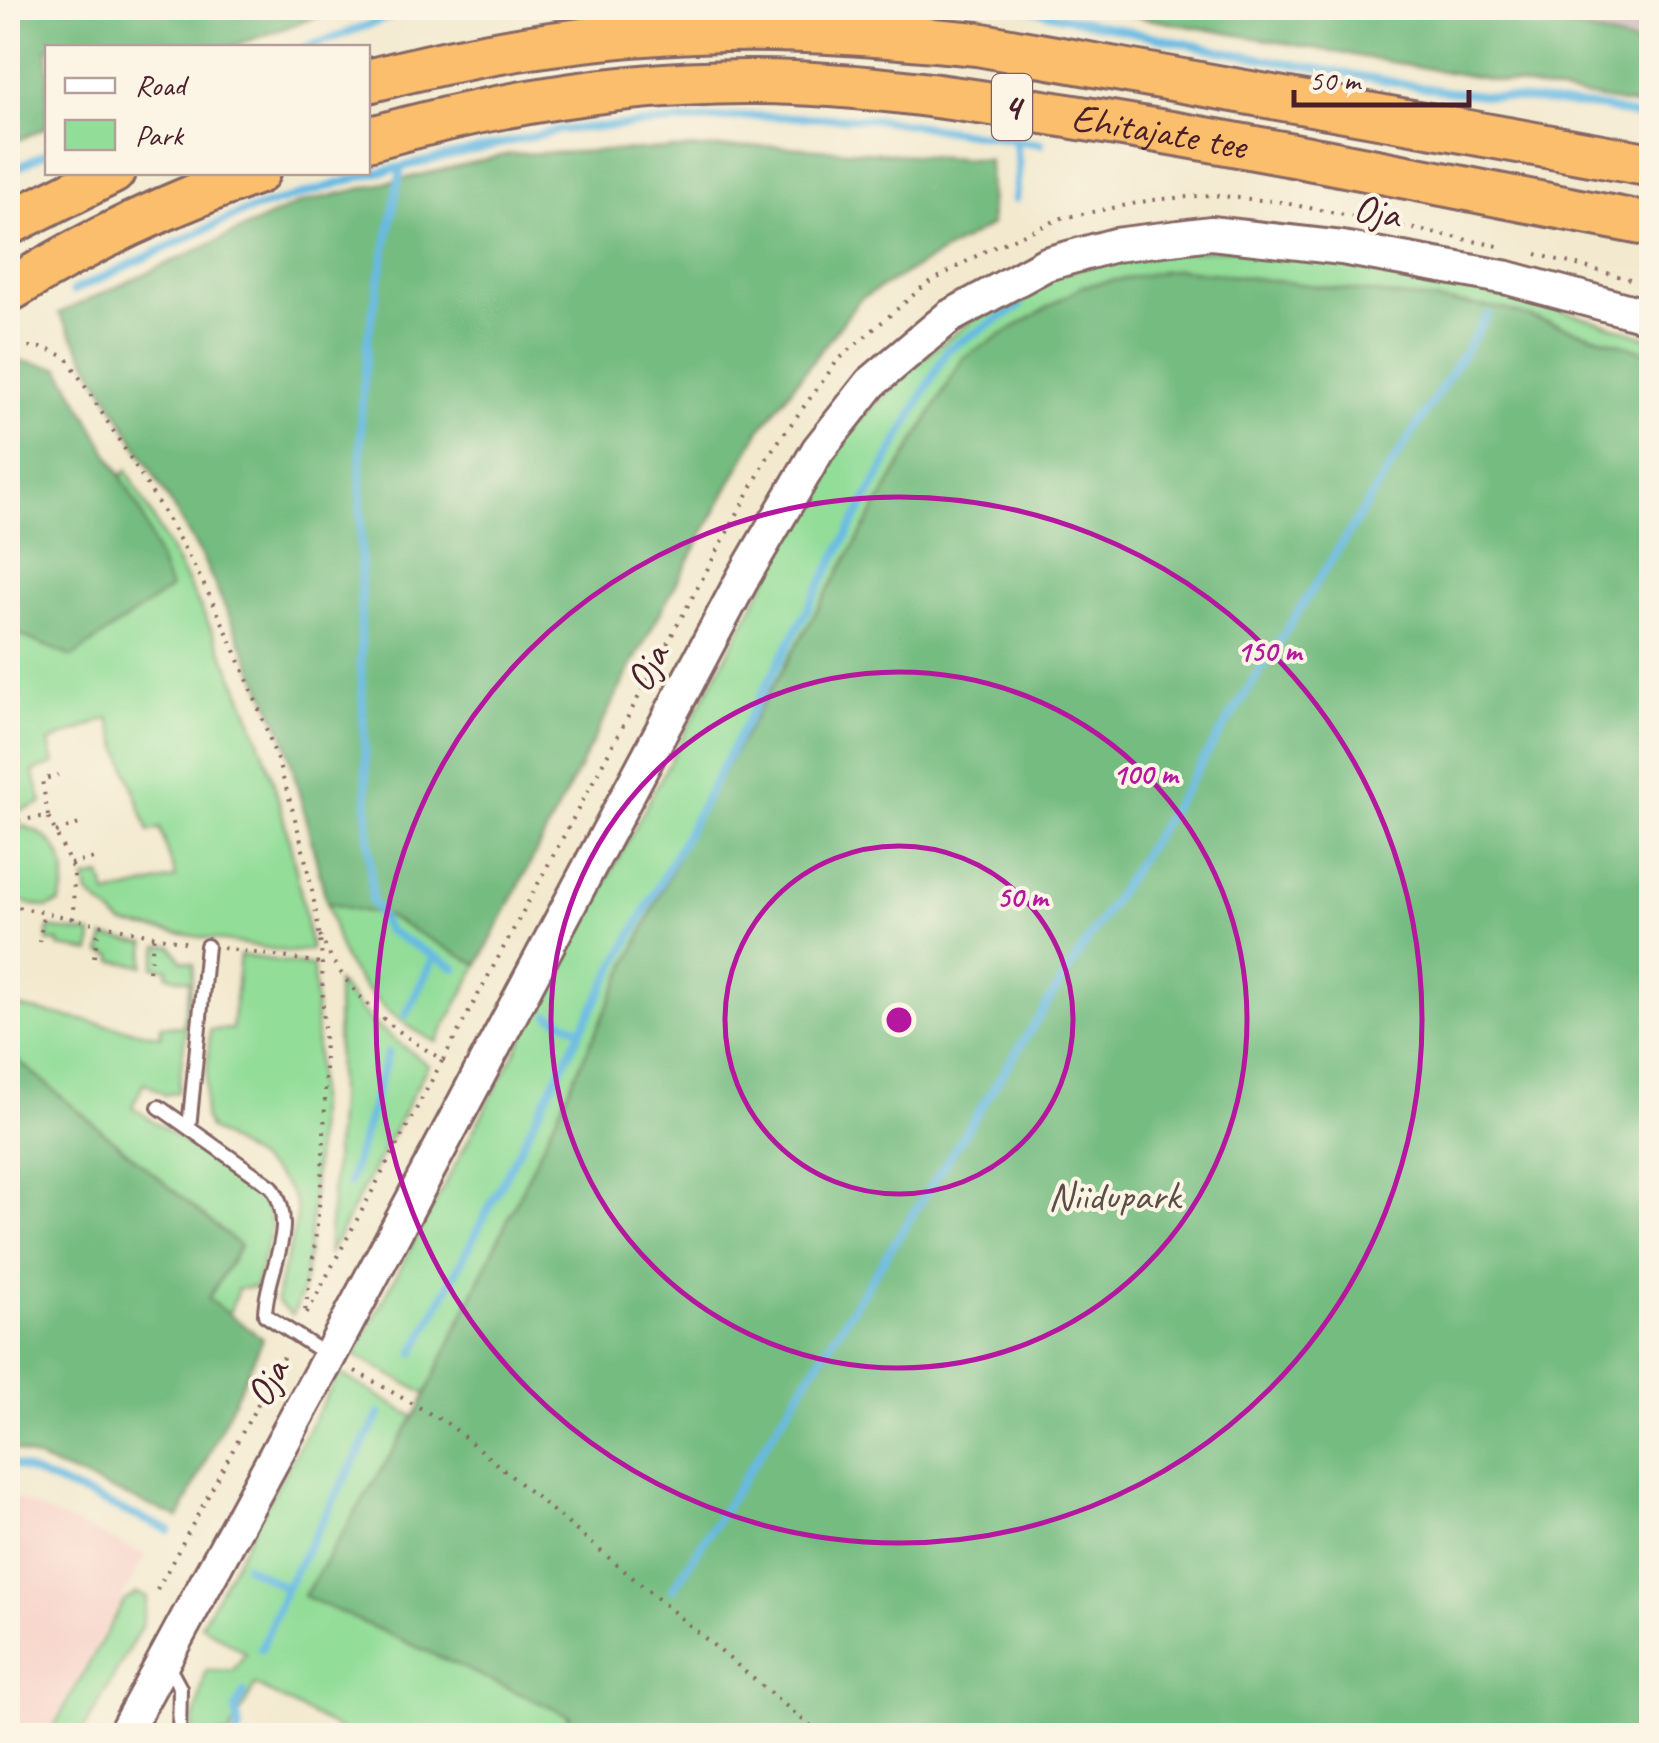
<svg xmlns="http://www.w3.org/2000/svg" width="1659" height="1743" font-family="Caveat,sans-serif">
  <style>
    .built { fill: #f7d1c8 }
    .industrial { fill: #d2bfc0 }
    .green { fill: #92dd98; stroke: #6e7e62; stroke-width: 2.5 }
    .forest { fill: #75bc80; stroke: #606e56; stroke-width: 2.5 }
    .lines { fill: none; stroke-linecap: round; stroke-linejoin: round }
    .stream { stroke: #68bae3; stroke-width: 8 }
    .service-casing { stroke: #856664; stroke-width: 18 }
    .tertiary-casing { stroke: #856664; stroke-width: 38 }
    .trunk-casing { stroke: #856664; stroke-width: 48 }
    .path { stroke: #856664; stroke-width: 4; stroke-dasharray: 2.5 8; stroke-linecap: butt }
    .service { stroke: #fff; stroke-width: 12 }
    .tertiary { stroke: #fff; stroke-width: 32 }
    .trunk { stroke: #fabe6d; stroke-width: 42 }
    .ring { fill: none; stroke: #b5179e; stroke-width: 5 }
    .labels { text-anchor: middle; dominant-baseline: central; stroke-width: 8; stroke-linejoin: round; paint-order: stroke }
    .shield { fill: #fcf5e5; stroke: #7f5f63; stroke-width: 2.5 }
    .shield-label { font-size: 38px; font-weight: bold; fill: #4a1f2b }
    .street-label { font-size: 40px; fill: #4a1f2b; stroke: #fcf5e5 }
    .park-label { font-size: 40px; fill: #5c4e46; stroke: #fcf5e5 }
    .centre { fill: #b5179e; stroke: #fcf5e5; stroke-width: 5 }
    .ring-label { font-size: 30px; text-anchor: middle; font-weight: bold; fill: #b5179e; stroke: #fcf5e5; stroke-width: 8; stroke-linejoin: round; paint-order: stroke }
  </style>
  <rect width="100%" height="100%" fill="#fcf5e5"/>
  <filter id="ink" filterUnits="userSpaceOnUse"><feTurbulence type="fractalNoise" baseFrequency=".01" numOctaves="2"/><feDisplacementMap in="SourceGraphic" scale="20" xChannelSelector="R" yChannelSelector="G"/><feConvolveMatrix kernelMatrix="1 2 1 2 8 2 1 2 1" color-interpolation-filters="sRGB"/></filter>
  <filter id="wash" filterUnits="userSpaceOnUse"><feTurbulence type="fractalNoise" baseFrequency=".0048" numOctaves="4" result="noise"/><feDisplacementMap in="SourceGraphic" scale="40" xChannelSelector="R" yChannelSelector="G"/><feGaussianBlur stdDeviation="2.25" result="paint"/><feColorMatrix in="noise" values="0 0 0 0 0 0 0 0 0 0 0 0 0 0 0 0 0 1.4 0 .05"/><feComposite in="paint" operator="in"/></filter>
  <g filter="url(#wash)">
    <rect width="100%" height="100%" fill="#f2e9ce"/>
    <path class="built" d="M8 1495 146 1555 46 1735H8Z"/>
    <path class="industrial" d="M1501 8H1651V48Z"/>
    <g class="green">
      <path d="M1237 248C1377 269 1518 292 1651 339V353L1505 309 1177 269 963 358 693 824 426 1394 354 1355 842 438C911 366 991 288 1092 265 1138 254 1190 252 1237 248Z"/>
      <path d="M127 470C178 565 233 660 267 762 287 824 301 886 311 950L289 952 123 924 88 894 85 879 101 876 107 895 176 878 160 828 149 832 109 718 49 742 54 764 33 771 42 803 8 815V630L72 657 140 510 121 476Z"/>
      <path d="M23 826C59 837 74 869 59 903L47 908 8 899V830Z"/>
      <path d="M327 903 386 916 478 965 437 1042C403 1027 367 996 347 964 337 947 333 922 327 903Z"/>
      <path d="M49 928 92 934 91 952 59 947V942L47 941Z"/>
      <path d="M104 937 146 943 144 966 113 961V956L101 953Z"/>
      <path d="M159 946H172L181 960 194 964 178 1092 165 1095 144 1082 132 1107 251 1186 267 1207 272 1227 255 1287 238 1289 229 1314 208 1299 240 1246 8 1052V1005L161 1036V1025L182 1027 190 981 167 975 168 969 154 967Z"/>
      <path d="M240 955 313 966C320 1056 318 1143 310 1232 307 1258 306 1293 292 1315L277 1302C277 1280 286 1264 291 1242 293 1233 297 1221 297 1212 294 1175 236 1148 209 1128L204 1117 210 1030 232 1029Z"/>
      <path d="M337 982 370 1021 428 1065 328 1256 338 1101Z"/>
      <path d="M339 1373 414 1417 304 1596 570 1716 558 1735H350L255 1685 229 1735 191 1734 206 1671 233 1670 246 1653 201 1625Z"/>
      <path d="M137 1593 147 1597 141 1627 81 1735H49L124 1601Z"/>
    </g>
    <g class="forest">
      <path d="M26 8H342L231 47 48 48 47 127 8 145V34Z"/>
      <path d="M1086 8H1501L1651 48V108Z"/>
      <path d="M773 146 989 160 991 225 860 299 759 431 633 663 478 965 386 916 327 903 285 738 201 555 59 313 300 203 509 154Z"/>
      <path d="M1177 269 1505 309 1651 353V1735H558L570 1716 304 1596 419 1409 693 824 963 358 1083 286Z"/>
      <path d="M14 360 60 368 140 510 170 589 72 657 8 630V365Z"/>
      <path d="M8 1052 240 1246 208 1299 263 1339 179 1518 8 1447Z"/>
    </g>
    <g class="lines">
      <g class="stream">
        <path d="M1022 8 1216 50 1445 91 1604 108 1652 120"/>
        <path d="M305 48 415 8"/>
        <path d="M1015 140 1019 166 1015 199"/>
        <path d="M401 169 368 337 361 414V664L372 901 387 930 455 968"/>
        <path d="M8 173 48 152"/>
        <path d="M73 291 241 213 367 175 560 130 756 116 874 119 1041 144"/>
        <path d="M406 1015 434 957"/>
        <path d="M550 1015 581 1030"/>
        <path d="M349 1183 388 1053"/>
        <path d="M414 1353 581 1030 947 350 1020 306"/>
        <path d="M8 1462 169 1530"/>
        <path d="M246 1566 286 1588"/>
        <path d="M673 1589 1488 315"/>
        <path d="M261 1649 286 1588 380 1414"/>
        <path d="M236 1736 239 1729 236 1709 244 1692"/>
      </g>
    </g>
  </g>
  <g filter="url(#ink)">
    <g class="lines">
      <defs>
        <g id="service">
          <path d="M159 1107 272 1187C300 1229 266 1269 265 1315L327 1355"/>
          <path d="M189 1128 207 946"/>
          <path d="M166 1662 180 1688 179 1736"/>
        </g>
        <path id="tertiary" d="M123 1736 329 1357 744 576 818 450 871 383 949 317 1046 264 1115 245 1211 233 1342 248 1508 278 1652 317"/>
        <g id="trunk">
          <path d="M368 81C484 50 604 33 724 30 808 28 893 36 977 44L1652 165"/>
          <path id="s1" d="M368 139C492 104 626 81 756 82 866 83 978 101 1086 119 1276 149 1463 189 1652 225"/>
          <path d="M8 224 113 172"/>
          <path d="M8 291C87 242 170 203 258 172"/>
        </g>
      </defs>
      <use href="#service" class="service-casing"/>
      <use href="#tertiary" class="tertiary-casing"/>
      <use href="#trunk" class="trunk-casing"/>
      <g class="path">
        <path d="M1536 254 1652 285"/>
        <path d="M8 352C32 344 46 346 68 359 122 446 182 534 225 628 268 723 304 828 319 932 323 956 322 982 323 1007 329 1117 322 1210 304 1317"/>
        <path d="M48 816 42 780 58 775"/>
        <path d="M8 822 48 816 74 872 73 920"/>
        <path d="M56 832 79 824"/>
        <path d="M70 864 95 858"/>
        <path d="M8 905 189 943"/>
        <path d="M320 935C345 993 389 1028 443 1060L770 453 838 360 925 285 985 251 1062 218 1152 200 1211 195 1280 202 1498 246"/>
        <path d="M40 942 43 914"/>
        <path d="M223 948 321 963"/>
        <path d="M94 957 99 927"/>
        <path d="M149 971 154 936"/>
        <path d="M307 1313 442 1061"/>
        <path d="M355 1371 450 1425 822 1736"/>
        <path d="M157 1590 286 1352"/>
      </g>
      <use href="#service" class="service"/>
      <use href="#tertiary" class="tertiary"/>
      <use href="#trunk" class="trunk"/>
    </g>
  </g>
  <g class="ring">
    <circle cx="899" cy="1020" r="174"/>
    <circle cx="899" cy="1020" r="348"/>
    <circle cx="899" cy="1020" r="523"/>
  </g>
  <g class="labels">
    <rect class="shield" x="992" y="74" width="40" height="66" rx="8"/>
    <g class="shield-label">
      <text x="1012" y="107">4</text>
    </g>
    <g class="street-label">
      <text stroke="none"><textPath href="#s1" startOffset="800">Ehitajate tee</textPath></text>
      <text transform="translate(1377 211) rotate(10)">Oja</text>
      <text transform="translate(647 668) rotate(-62)">Oja</text>
      <text transform="translate(267 1383) rotate(-61)">Oja</text>
    </g>
    <g class="park-label">
      <text x="1114" y="1196">Niidupark</text>
    </g>
  </g>
  <circle cx="899" cy="1020" r="15" class="centre"/>
  <g class="ring-label">
    <text x="1269" y="661">150 m</text>
    <text x="1145" y="784">100 m</text>
    <text x="1022" y="907">50 m</text>
  </g>
  <rect width="1659" height="1743" fill="none" stroke="#fcf5e5" stroke-width="40"/>
  <rect x="45" y="45" width="325" height="130" fill="#fcf5e5" stroke="#b59f9b" stroke-width="2.5"/>
  <rect x="65" y="78" width="50" height="15" fill="#ffffff" stroke="#b59f9b" stroke-width="2.5"/>
  <text x="135" y="95" font-size="30" fill="#4a1f2b">Road</text>
  <rect x="65" y="120" width="50" height="30" fill="#92dd98" stroke="#b59f9b" stroke-width="2.5"/>
  <text x="135" y="145" font-size="30" fill="#4a1f2b">Park</text>
  <path d="M1294 90v15h175v-15" fill="none" stroke="#4a1f2b" stroke-width="5"/>
  <text x="1309" y="90" font-size="30" fill="#4a1f2b" stroke="#fcf5e5" stroke-width="8" paint-order="stroke">50 m</text>
</svg>
